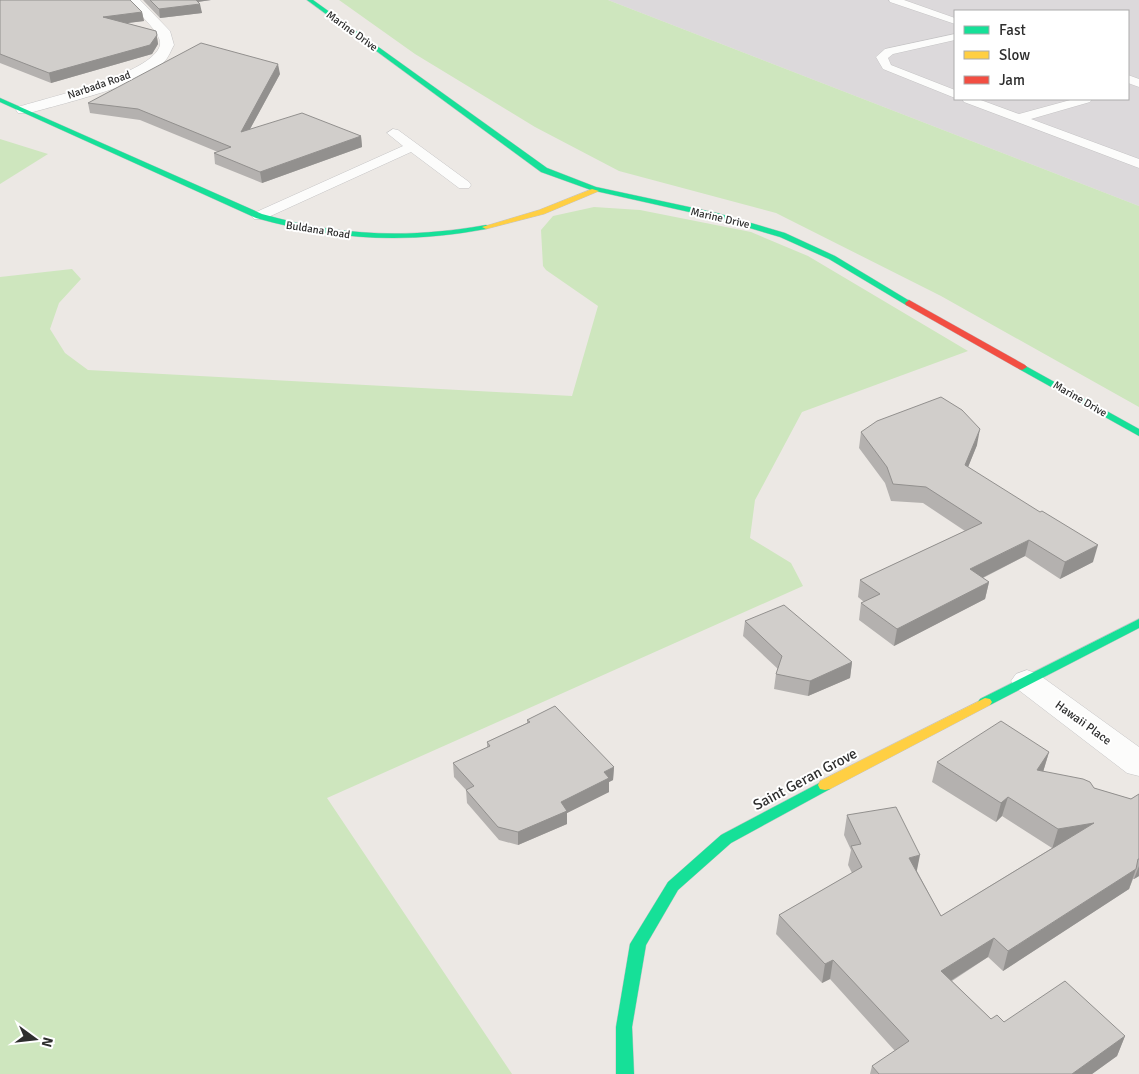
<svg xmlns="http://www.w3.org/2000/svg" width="1139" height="1074" font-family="Signika,sans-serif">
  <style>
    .industrial { fill: #dcd9db; fill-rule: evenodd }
    .green { fill: #cee6be }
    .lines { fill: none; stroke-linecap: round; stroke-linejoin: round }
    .lane-casing { stroke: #c5c4c5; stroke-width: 1 }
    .street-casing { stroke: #c5c4c5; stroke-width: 1 }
    .fast-casing { stroke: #c5c4c5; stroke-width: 1 }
    .slow-casing { stroke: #c5c4c5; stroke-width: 1 }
    .jam-casing { stroke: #c5c4c5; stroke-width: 1 }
    .lane { fill: #fcfcfb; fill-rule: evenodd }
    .street { fill: #fcfcfb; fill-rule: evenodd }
    .fast { fill: #16e098; fill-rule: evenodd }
    .slow { fill: #ffcf43; fill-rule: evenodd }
    .jam { fill: #f24e42; fill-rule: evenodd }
    .wall { fill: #b4b1af }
    .shaded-wall { fill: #92908e }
    .building { fill: #d1cecb; stroke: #92908e }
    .labels { text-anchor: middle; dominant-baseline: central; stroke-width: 4; stroke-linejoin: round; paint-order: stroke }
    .far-street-label { font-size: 11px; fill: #2e2e2e; stroke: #fff }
    .street-label { font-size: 12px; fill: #2e2e2e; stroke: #fff }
    .near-street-label { font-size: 15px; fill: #2e2e2e; stroke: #fff }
  </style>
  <rect width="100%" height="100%" fill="#ece8e4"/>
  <path class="industrial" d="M608 0H1139V206ZM955 11H1128V99H955Z"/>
  <g class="green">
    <path d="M339 0H608L1139 206V407L941 296 776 213 619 171 535 127 415 54Z"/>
    <path d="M0 139 48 154 0 184Z"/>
    <path d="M594 207 640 210 751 232 808 256 968 351 802 412 755 500 750 538 791 563 803 586 327 798 512 1074H0V277L72 269 81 279 59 303 50 329 65 353 88 370 572 396 598 306 546 270 543 266 541 230 553 216Z"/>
  </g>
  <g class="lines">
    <defs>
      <g id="lane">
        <path d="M889 0H904L955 18V24L890 2Z"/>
        <path d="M955 34V40L893 54 888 58 891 65 955 90V98L883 69 876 57 885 49Z"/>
        <path d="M1128 75 1139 79V87L1128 83Z"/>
        <path d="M962 99H978L1019 114 1074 99H1092L1090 102 1031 119 1139 159V168L964 102Z"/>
        <path d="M393 129 398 130 469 182 471 185 469 188H459L411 152 264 219H254L252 216 254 213 403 146 387 133Z"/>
      </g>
      <g id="street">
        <path d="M126 0H140L170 31 174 45C171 50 169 57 164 62 142 86 63 103 30 113H18L16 110 18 107C46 98 153 74 160 45 163 33 134 10 126 0Z"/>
        <path d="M1027 670 1038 674 1139 747V776L1127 773 1016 688 1011 681 1016 674Z"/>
      </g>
      <g id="fast">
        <path d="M307 0H313L547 168 596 187 717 213 785 233 835 256 913 303 909 306 906 305 829 259 780 237 716 218 591 190 541 172Z"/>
        <path d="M0 98 262 214C338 236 408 239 486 225L490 227 486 229C405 244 335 240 256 218L0 102Z"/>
        <path d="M1022 364 1139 429V436L1019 369 1017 367Z"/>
        <path d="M1139 619V628L990 705H980L978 702 980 699Z"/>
        <path d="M825 780 830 781 832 785 830 789 731 843 678 890 646 945 632 1027 634 1074H616V1027L630 944 668 882 721 835Z"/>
      </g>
      <g id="slow">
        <path d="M592 189 599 191 544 214 486 229 482 227 539 210Z"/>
        <path d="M985 698 990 699 992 702 990 705 830 789 825 790 820 789 818 785 820 781Z"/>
      </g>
      <path id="jam" d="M909 300 1025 365 1027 367 1022 370 1019 369 906 305 905 303Z"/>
    </defs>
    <use href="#lane" class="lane-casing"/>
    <use href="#street" class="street-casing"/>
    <use href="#fast" class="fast-casing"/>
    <use href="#slow" class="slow-casing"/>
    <use href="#jam" class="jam-casing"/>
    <use href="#lane" class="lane"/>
    <use href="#street" class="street"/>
    <use href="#fast" class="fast"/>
    <use href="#slow" class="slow"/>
    <use href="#jam" class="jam"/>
  </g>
  <g class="wall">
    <path d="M0 0 142 12 144 21 126 23 156 31 158 44 152 54 51 83 0 63Z"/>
    <path d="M143 0H211L198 2 202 13 160 18Z"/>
    <path d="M280 74 250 129 361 136 362 147 262 183 215 164 214 153 218 152 140 120 90 113 88 103Z"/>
    <path d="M861 432 977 445 968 467 1093 562 1060 579 1025 556 983 578 989 582 985 599 894 646 859 620 861 603 864 602 858 597 860 580 965 531 923 503 891 501 885 483 859 448Z"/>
    <path d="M745 621 852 662 850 678 808 696 774 689 776 674 778 669 743 636Z"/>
    <path d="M527 720 614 767 613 780 609 782V792L567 813V824L518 845 499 840 467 803 466 790 454 777 453 763 487 748V742L527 723Z"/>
    <path d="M1049 752 1043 772 1094 788 1131 799 1139 794V876L1134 879H1133L1129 889 1003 971 988 957 952 981 991 1019 1004 1022 1125 1036 1117 1056 1092 1074H870L872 1066 895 1051 830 979 822 983 776 934 779 915 852 873 848 865 851 850 844 835 847 815 917 871 941 916 1052 848 1002 816 996 822 932 782 937 762Z"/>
  </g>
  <g class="shaded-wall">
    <path d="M190 0H211L190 3Z"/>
    <path d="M200 4 202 13 160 18 159 9Z"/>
    <path d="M142 12 144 21 105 26 103 17Z"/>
    <path d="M156 31 158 44 152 54 51 83 49 73Z"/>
    <path d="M278 64 280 74 243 142 241 132Z"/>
    <path d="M361 136 362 147 262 183 260 172Z"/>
    <path d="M980 429 977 445 962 482 965 465Z"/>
    <path d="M1029 540 1025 556 966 586 970 569Z"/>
    <path d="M1098 545 1093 562 1060 579 1065 562Z"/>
    <path d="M989 582 985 599 894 646 897 629Z"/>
    <path d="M852 662 850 678 808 696 810 681Z"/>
    <path d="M1049 752 1043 772 1037 770Z"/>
    <path d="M614 767 613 780 609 782V792L567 813V824L518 845V832L604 772Z"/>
    <path d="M1008 797 1002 816 996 822 1001 803Z"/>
    <path d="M1094 823 1052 849 1058 829Z"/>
    <path d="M920 855 916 875 909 858Z"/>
    <path d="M1139 866V876L1134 879Z"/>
    <path d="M1136 869 1129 889 1003 971 1008 951Z"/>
    <path d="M994 938 988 957 936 990 941 971Z"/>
    <path d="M833 960 830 979 822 983 825 964Z"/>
    <path d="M1125 1036 1117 1056 1092 1074H1072Z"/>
  </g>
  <g class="building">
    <path d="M0 0H130L142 12 103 17 156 31 157 35 150 45 49 73 0 54Z"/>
    <path d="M150 0H196L200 4 159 9Z"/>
    <path d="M201 43 278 64 241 132 302 113 361 136 260 172 214 153 231 147 138 109 88 103Z"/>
    <path d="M941 397 962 410 980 429 965 465 1040 512 1042 511 1098 545 1065 562 1029 540 970 569 989 582 897 629 861 603 880 594 860 580 982 523 926 487 893 484 887 467 861 432 877 421Z"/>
    <path d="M784 605 852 662 810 681 776 674 782 656 745 621Z"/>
    <path d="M555 706 614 767 604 772 609 778 561 802 567 811 518 832 498 827 466 790 474 786 453 763 490 746 487 742 530 722 527 720Z"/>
    <path d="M1001 721 1049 752 1037 770 1083 779 1090 782 1094 788 1131 799 1139 794V859H1138L1136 869 1008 951 994 938 941 971 991 1019 997 1015 1004 1022 1065 981 1125 1036 1072 1074H879L872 1066 909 1041 833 960 825 964 779 915 862 867 851 846 861 844 847 815 896 807 920 855 909 858 941 916 1094 823 1058 829 1008 797 1001 803 937 762Z"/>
  </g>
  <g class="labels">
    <g class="far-street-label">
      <text transform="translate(352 31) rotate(36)">Marine Drive</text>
      <text transform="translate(99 85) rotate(-19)">Narbada Road</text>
      <text transform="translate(720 218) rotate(13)">Marine Drive</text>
      <text transform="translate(318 230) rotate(9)">Buldana Road</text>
      <text transform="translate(1080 399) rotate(30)">Marine Drive</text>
    </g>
    <g class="street-label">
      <text transform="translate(1083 723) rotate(36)">Hawaii Place</text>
    </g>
    <g class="near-street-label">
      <text transform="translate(805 779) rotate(-28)">Saint Geran Grove</text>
    </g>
  </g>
  <rect x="954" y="10" width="175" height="90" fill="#ffffff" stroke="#ababab"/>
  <rect x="964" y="26" width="25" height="8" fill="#16e098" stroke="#ababab"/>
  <text x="999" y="35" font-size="15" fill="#2e2e2e">Fast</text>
  <rect x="964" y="51" width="25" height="8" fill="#ffcf43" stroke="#ababab"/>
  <text x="999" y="60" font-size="15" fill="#2e2e2e">Slow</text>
  <rect x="964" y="76" width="25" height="8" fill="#f24e42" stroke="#ababab"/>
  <text x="999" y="85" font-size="15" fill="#2e2e2e">Jam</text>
  <g transform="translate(35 1039) rotate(105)" stroke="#ffffff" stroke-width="4" paint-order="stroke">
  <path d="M0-4L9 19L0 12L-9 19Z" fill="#2e2e2e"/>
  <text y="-8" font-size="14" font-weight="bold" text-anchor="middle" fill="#2e2e2e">N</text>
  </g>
</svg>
